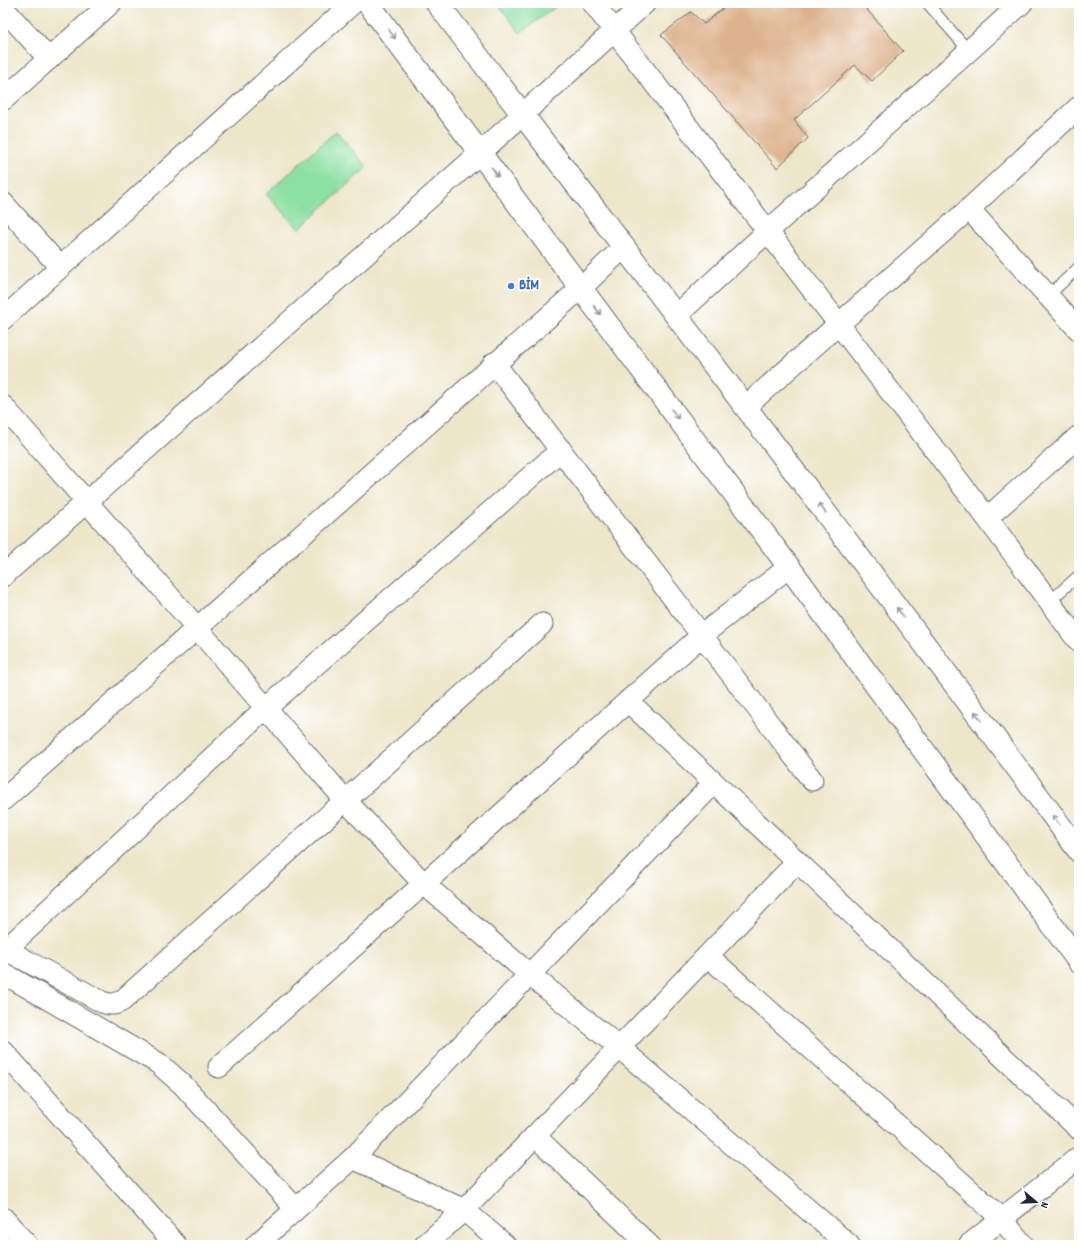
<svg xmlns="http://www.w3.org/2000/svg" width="1082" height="1248" font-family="Dekko,sans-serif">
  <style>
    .green { fill: #8ce0a2; stroke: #57816e }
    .building { fill: #ddb38d }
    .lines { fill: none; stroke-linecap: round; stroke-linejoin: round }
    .lane-casing { stroke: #69676d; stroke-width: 12 }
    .street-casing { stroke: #69676d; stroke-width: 23 }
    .secondary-casing { stroke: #69676d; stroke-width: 24 }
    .lane { stroke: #fff; stroke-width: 10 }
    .street { stroke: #fff; stroke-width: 21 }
    .secondary { stroke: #fff; stroke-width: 22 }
    .oneway { stroke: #9c9ca7 }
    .shop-dot { fill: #3f7fe0; stroke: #fff; stroke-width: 1.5 }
    .labels { text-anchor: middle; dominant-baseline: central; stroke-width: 4; stroke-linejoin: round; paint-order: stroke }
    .shop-label { font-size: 15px; font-weight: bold; fill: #366cbe; stroke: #fff; text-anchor: start }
  </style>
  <rect width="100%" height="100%" fill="#fff"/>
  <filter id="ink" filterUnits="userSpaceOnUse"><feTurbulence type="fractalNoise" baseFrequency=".025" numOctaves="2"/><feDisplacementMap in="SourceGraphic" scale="8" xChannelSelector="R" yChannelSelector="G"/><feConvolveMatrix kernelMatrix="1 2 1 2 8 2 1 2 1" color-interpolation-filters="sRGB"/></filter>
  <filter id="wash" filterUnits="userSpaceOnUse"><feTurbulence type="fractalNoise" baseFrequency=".012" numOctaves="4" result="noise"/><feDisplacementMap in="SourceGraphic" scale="16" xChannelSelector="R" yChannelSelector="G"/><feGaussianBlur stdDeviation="0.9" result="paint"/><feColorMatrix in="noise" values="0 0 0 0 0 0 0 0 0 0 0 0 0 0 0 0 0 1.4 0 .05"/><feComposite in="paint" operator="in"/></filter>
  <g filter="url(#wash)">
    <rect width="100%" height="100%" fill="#ede6c9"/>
    <g class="green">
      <path d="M497 3H555L557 6 520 33Z"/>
      <path d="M336 131 367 167 299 229 266 194Z"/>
    </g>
    <g id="blocks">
      <path class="building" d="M729 3H861L903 51 872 81 855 65 794 120 808 138 777 168 661 35 691 12 704 24Z"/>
    </g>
  </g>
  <g filter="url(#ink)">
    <use href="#blocks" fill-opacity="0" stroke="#69676d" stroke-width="1"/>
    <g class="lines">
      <defs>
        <g id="lane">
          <path d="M927 3 969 51"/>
          <path d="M1048 296 1079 267"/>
          <path d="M1049 602 1079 575"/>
        </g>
        <g id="street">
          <path d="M593 3 987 518 1079 642"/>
          <path d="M3 8 49 59"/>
          <path d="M3 100 111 3"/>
          <path d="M3 203 60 267"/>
          <path d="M969 209 1079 330"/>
          <path d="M676 316 768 231 1022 3"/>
          <path d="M3 319 353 3"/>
          <path d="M494 363 812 780"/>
          <path d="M3 406 197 628 345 800 424 884 529 974 620 1048 849 1245"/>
          <path d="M745 407 969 209 1079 107"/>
          <path d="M987 518 1079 436"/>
          <path d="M3 576 480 153 645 3"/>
          <path d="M628 701 1079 1129"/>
          <path d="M3 800 581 288 624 247"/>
          <path d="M3 948 102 1002C111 1005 115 1005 123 1000L542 624"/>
          <path d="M3 952 266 708 561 450"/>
          <path d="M708 956 1001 1218 1023 1245"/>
          <path d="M3 973 158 1063 182 1084 296 1209"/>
          <path d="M3 1051 176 1245"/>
          <path d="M219 1067 702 635 789 567"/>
          <path d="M535 1136 649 1245"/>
          <path d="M353 1158 464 1210 505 1245"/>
          <path d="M3 1218 27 1245"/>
          <path d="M256 1245 353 1158 714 783"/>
          <path d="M425 1245 464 1210 797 862"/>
          <path d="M969 1245 1079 1157"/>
        </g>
        <g id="secondary">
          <path d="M368 3 789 567 1079 962"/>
          <path d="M437 3C653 284 868 567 1079 851"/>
        </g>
      </defs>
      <use href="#lane" class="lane-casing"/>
      <use href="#street" class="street-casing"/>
      <use href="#secondary" class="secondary-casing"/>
      <use href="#lane" class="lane"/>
      <use href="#street" class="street"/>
      <use href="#secondary" class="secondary"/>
    </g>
    <defs><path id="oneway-shaft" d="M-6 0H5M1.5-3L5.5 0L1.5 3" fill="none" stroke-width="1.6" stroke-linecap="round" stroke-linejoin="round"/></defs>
    <g class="oneway">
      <use href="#oneway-shaft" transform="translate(392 34) rotate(53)"/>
      <use href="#oneway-shaft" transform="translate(495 172) rotate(53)"/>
      <use href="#oneway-shaft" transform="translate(597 310) rotate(53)"/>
      <use href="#oneway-shaft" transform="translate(675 414) rotate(53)"/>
      <use href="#oneway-shaft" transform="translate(822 508) rotate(-127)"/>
      <use href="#oneway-shaft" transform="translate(900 612) rotate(-127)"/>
      <use href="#oneway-shaft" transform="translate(978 716) rotate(-127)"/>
      <use href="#oneway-shaft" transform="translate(1056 820) rotate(-127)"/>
    </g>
  </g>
  <circle class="shop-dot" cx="511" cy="286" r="4"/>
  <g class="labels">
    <g class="shop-label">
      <text x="519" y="286">BİM</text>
    </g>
  </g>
  <rect width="1082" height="1248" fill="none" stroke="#fff" stroke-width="16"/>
  <g transform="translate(1036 1202) rotate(109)" stroke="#ffffff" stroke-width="3" paint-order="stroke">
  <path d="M0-3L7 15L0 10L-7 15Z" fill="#22223b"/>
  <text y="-6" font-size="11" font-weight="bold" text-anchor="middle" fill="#22223b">N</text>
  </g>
</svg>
